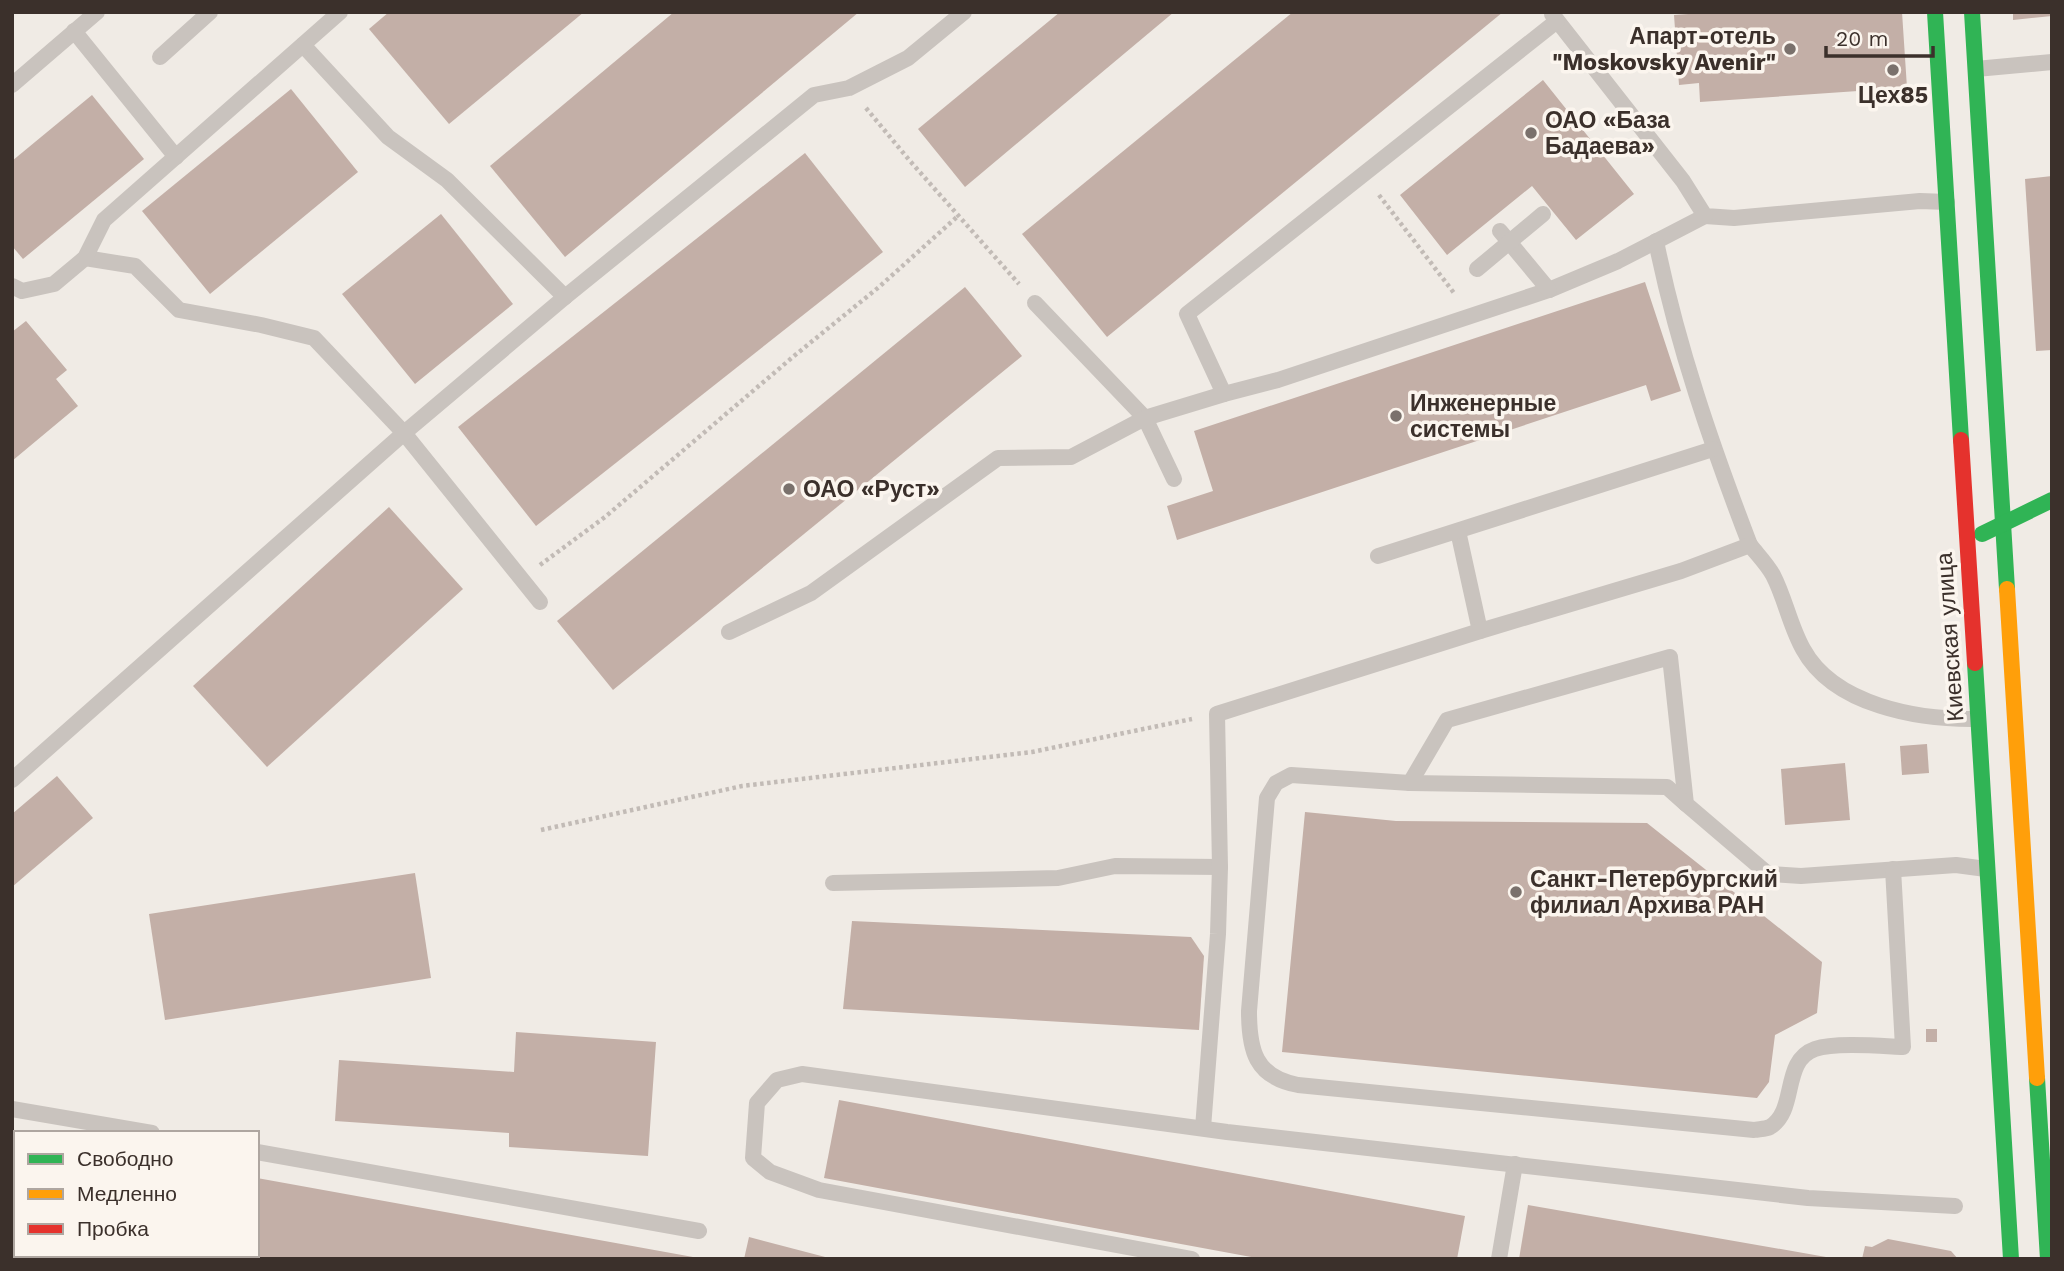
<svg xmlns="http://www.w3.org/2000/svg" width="2064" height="1271" font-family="'Work Sans',sans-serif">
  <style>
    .building { fill: #c3afa7 }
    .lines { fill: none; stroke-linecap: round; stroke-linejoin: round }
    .path { stroke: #c2bbb6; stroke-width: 4.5; stroke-dasharray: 3.5 3.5; stroke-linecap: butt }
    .lane { stroke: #c9c3be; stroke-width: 16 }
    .fast { stroke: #30b455; stroke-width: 16 }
    .slow { stroke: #ff9f0a; stroke-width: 16 }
    .jam { stroke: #e5322d; stroke-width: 16 }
    .poi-dot { fill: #7a716c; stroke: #fbf5ee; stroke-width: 2.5 }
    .labels { text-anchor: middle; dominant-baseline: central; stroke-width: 7; stroke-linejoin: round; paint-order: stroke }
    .poi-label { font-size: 23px; font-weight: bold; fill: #3b302b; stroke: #fbf5ee; text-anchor: start }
    .street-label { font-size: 23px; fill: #3b302b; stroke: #fbf5ee }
  </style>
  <rect width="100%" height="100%" fill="#f0ebe5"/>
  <g class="building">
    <path d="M389 12H584L449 124 369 29Z"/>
    <path d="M674 12H859L565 257 490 166Z"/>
    <path d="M1060 12H1174L965 187 918 129Z"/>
    <path d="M1293 12H1503L1107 337 1022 234Z"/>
    <path d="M1717 12H1902L1908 103 1859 106 1858 91 1700 102 1699 83 1679 85 1674 15Z"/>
    <path d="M2013 12H2052V16L2013 20Z"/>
    <path d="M1543 80 1634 194 1576 240 1532 186 1447 255 1400 195Z"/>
    <path d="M291 89 358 172 210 294 142 211Z"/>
    <path d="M92 95 144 159 23 259 12 246V161Z"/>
    <path d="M805 153 883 252 536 526 458 427Z"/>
    <path d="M2052 176V350L2036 351 2025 179Z"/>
    <path d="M441 214 513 304 415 384 342 294Z"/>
    <path d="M1645 282 1681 391 1651 401 1646 385 1177 540 1167 506 1213 491 1194 431Z"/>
    <path d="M965 287 1022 356 613 690 557 621Z"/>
    <path d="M26 321 67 370 56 379 78 406 12 461V332Z"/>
    <path d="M389 507 463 589 267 767 193 686Z"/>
    <path d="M1927 744 1929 773 1902 775 1900 746Z"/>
    <path d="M1845 763 1850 820 1785 825 1781 769Z"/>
    <path d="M57 776 93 818 12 887V814Z"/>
    <path d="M1305 812 1396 821 1647 823 1822 962 1817 1013 1775 1035 1769 1082 1757 1098 1282 1052Z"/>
    <path d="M415 873 431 978 165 1020 149 914Z"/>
    <path d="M852 921 1191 937 1204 956 1199 1030 843 1009Z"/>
    <rect x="1926" y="1029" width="11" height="13"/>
    <path d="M516 1032 656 1042 648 1156 509 1147V1133L335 1121 339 1060 514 1072Z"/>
    <path d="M839 1100 1465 1216 1457 1259H1262L824 1178Z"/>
    <path d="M257 1178 693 1257V1259H87L88 1255H257Z"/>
    <path d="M1528 1205 1826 1257V1259H1519Z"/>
    <path d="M749 1237 829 1258V1259H744Z"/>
    <path d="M1888 1239 1951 1251 1958 1259H1862L1865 1246 1872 1247Z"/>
  </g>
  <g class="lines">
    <g class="path">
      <path d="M866 108 910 161 1019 284"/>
      <path d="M1379 195 1454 293"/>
      <path d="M540 565 605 517 794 356 879 287 958 216"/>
      <path d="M541 830 742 786 1032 752 1192 719"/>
    </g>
    <g class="lane">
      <path d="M1552 14 1683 181 1705 216 1734 218 1920 201 1947 202"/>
      <path d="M1557 21 1187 314 1224 394 1278 380 1549 290 1618 261 1705 216"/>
      <path d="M74 31 176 157"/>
      <path d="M303 45 388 137 447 180 565 297"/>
      <path d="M160 57 210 12"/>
      <path d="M1976 69 2052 62"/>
      <path d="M12 85 97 12"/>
      <path d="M1500 231 1549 290"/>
      <path d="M1656 241C1677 345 1712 446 1750 545"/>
      <path d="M85 258 135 266 179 310 261 325 314 338 404 433 540 602"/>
      <path d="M1477 269 1543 214"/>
      <path d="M12 286 22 291 54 284 85 258 104 220 340 12"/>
      <path d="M1035 303 1145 418 1174 479"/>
      <path d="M1458 531 1480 631"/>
      <path d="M1378 556 1713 449"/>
      <path d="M729 632 811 593 998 458 1071 457 1145 418 1224 394"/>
      <path d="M12 780 404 433 565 297 814 95 849 88 908 58 964 12"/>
      <path d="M1410 783 1447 720 1670 657 1686 804 1768 874 1801 876 1956 865 1986 869"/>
      <path d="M1686 804 1667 787 1410 783 1291 775 1276 783 1267 798 1249 1011C1249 1050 1255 1077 1298 1085L1754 1130C1759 1129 1766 1129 1770 1127 1798 1110 1781 1061 1815 1049 1835 1042 1881 1046 1903 1047L1893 869"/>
      <path d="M833 883 1058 878 1115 866 1220 867"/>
      <path d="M12 1109 152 1133"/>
      <path d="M1203 1128 1218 934 1220 867 1217 714 1480 631 1681 571 1750 545C1757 554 1767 564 1773 575 1785 598 1790 626 1803 649 1834 706 1919 720 1978 719"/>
      <path d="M257 1152 699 1231"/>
      <path d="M12 1235 16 1236"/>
      <path d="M1192 1259 819 1190 770 1172 753 1158 757 1103 777 1080 802 1074 1227 1132 1808 1198 1955 1206"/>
      <path d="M1499 1259 1515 1164"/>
    </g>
    <g class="fast">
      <path d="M1935 12 1961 440"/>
      <path d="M1972 12 2007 589"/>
      <path d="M1982 534 2052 500"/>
      <path d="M1975 663 2011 1259"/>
      <path d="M2037 1078 2048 1259"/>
    </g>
    <path class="slow" d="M2007 589 2037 1078"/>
    <path class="jam" d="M1961 440 1975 663"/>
  </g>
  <g class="poi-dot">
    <circle cx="1790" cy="49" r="7"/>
    <circle cx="1893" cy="70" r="7"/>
    <circle cx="1531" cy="133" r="7"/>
    <circle cx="1396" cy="416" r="7"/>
    <circle cx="789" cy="489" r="7"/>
    <circle cx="1516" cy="892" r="7"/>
  </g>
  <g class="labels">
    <g class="poi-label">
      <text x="1776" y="36" text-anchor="end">Апарт-отель<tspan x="1776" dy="26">"Moskovsky Avenir"</tspan></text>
      <text x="1893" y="95" text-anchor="middle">Цех85</text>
      <text x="1545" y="120">ОАО «База<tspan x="1545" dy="26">Бадаева»</tspan></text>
      <text x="1410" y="403">Инженерные<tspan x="1410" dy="26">системы</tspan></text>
      <text x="803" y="489">ОАО «Руст»</text>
      <text x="1530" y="879">Санкт-Петербургский<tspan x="1530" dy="26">филиал Архива РАН</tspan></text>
    </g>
    <g class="street-label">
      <text transform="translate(1950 637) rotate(-94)">Киевская улица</text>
    </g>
  </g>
  <rect width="2064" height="1271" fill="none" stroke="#3b302b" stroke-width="28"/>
  <rect x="14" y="1131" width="245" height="126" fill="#fbf5ee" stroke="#aea6a0" stroke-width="2"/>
  <rect x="28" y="1154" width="35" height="10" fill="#30b455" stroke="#aea6a0" stroke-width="2"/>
  <text x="77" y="1166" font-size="21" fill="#3b302b">Свободно</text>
  <rect x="28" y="1189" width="35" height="10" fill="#ff9f0a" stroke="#aea6a0" stroke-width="2"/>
  <text x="77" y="1201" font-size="21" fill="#3b302b">Медленно</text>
  <rect x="28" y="1224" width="35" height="10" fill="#e5322d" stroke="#aea6a0" stroke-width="2"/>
  <text x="77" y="1236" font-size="21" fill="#3b302b">Пробка</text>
  <path d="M1826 46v10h107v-10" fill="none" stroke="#3b302b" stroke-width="3.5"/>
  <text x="1836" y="46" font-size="21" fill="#3b302b" stroke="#fbf5ee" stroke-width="5" paint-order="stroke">20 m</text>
</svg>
